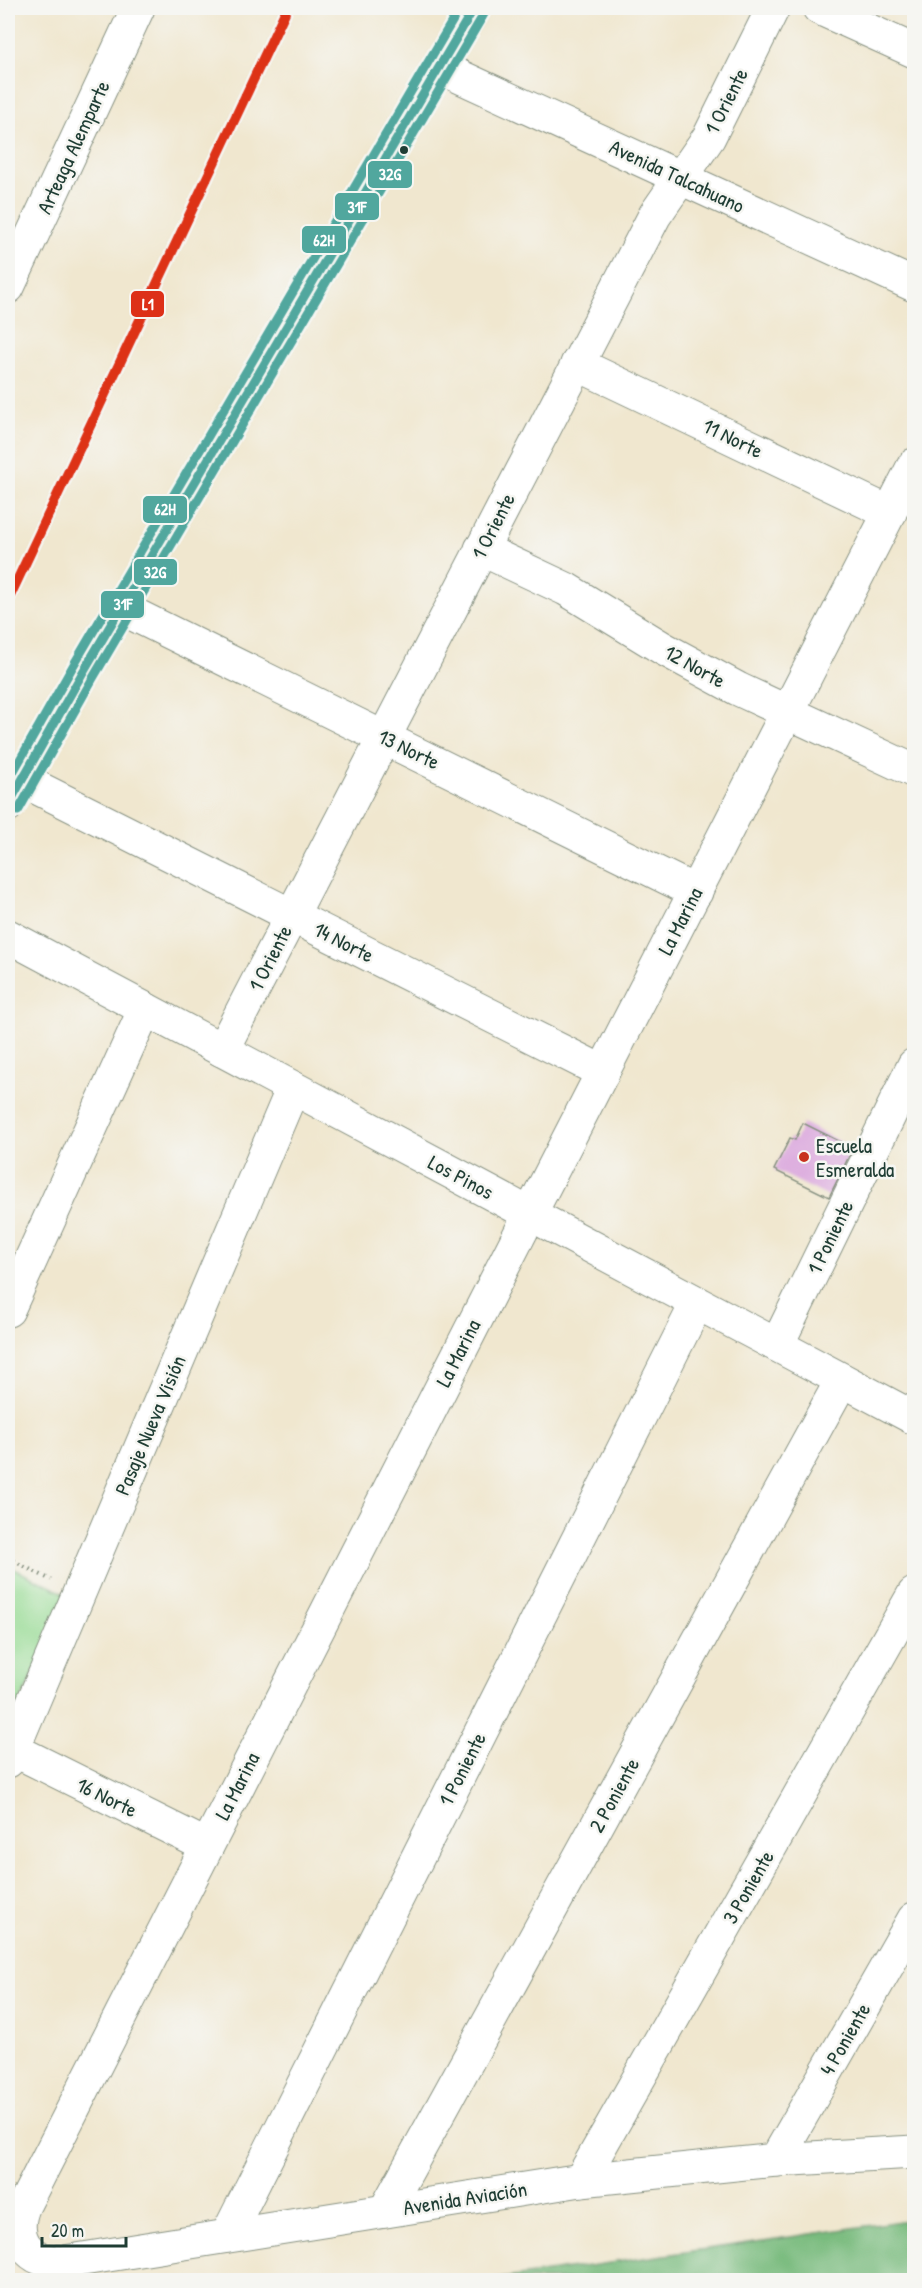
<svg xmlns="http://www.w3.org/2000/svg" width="922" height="2288" font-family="'Patrick Hand',sans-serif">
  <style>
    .green { fill: #97db94; stroke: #5b8c64; stroke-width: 1.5 }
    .forest { fill: #79bb7e; stroke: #4c7c59; stroke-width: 1.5 }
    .building { fill: #dcaade }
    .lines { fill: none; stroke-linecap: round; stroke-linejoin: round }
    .minor-casing { stroke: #889282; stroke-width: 35 }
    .major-casing { stroke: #889282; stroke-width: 35 }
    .path { stroke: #889282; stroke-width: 4; stroke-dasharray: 1.5 4.5; stroke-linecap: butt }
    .minor { stroke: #fff; stroke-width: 33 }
    .major { stroke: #fff; stroke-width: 33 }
    .bus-1-casing { stroke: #f6f6f2; stroke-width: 14 }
    .bus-2-casing { stroke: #f6f6f2; stroke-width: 14 }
    .bus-3-casing { stroke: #f6f6f2; stroke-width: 14 }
    .bus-1 { stroke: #51a79e; stroke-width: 9 }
    .bus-2 { stroke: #51a79e; stroke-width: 9 }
    .bus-3 { stroke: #51a79e; stroke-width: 9 }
    .rail-1-casing { stroke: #f6f6f2; stroke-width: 15 }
    .rail-1 { stroke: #dd3018; stroke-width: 10 }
    .bus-dot { fill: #1f3d34; stroke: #f6f6f2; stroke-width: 2 }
    .poi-dot { fill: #c8321e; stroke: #f6f6f2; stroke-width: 2 }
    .labels { text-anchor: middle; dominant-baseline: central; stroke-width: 5; stroke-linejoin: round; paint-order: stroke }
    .street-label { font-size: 21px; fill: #1f3d34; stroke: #f6f6f2 }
    .poi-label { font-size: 21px; fill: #1f3d34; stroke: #f6f6f2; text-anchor: start }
    .line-badge { stroke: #f6f6f2; stroke-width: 2 }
    .badge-label { font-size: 16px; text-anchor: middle; font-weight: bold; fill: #fff }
  </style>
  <rect width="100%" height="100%" fill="#f6f6f2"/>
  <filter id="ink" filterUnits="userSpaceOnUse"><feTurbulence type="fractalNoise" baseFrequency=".0167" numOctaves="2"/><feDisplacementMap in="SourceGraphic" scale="12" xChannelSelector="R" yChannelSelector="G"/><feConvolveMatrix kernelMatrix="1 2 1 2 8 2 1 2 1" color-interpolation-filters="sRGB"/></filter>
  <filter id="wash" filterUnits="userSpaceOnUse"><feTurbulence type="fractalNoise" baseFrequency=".008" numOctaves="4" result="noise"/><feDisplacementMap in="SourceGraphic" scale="24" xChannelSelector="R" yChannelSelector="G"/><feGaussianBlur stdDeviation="1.35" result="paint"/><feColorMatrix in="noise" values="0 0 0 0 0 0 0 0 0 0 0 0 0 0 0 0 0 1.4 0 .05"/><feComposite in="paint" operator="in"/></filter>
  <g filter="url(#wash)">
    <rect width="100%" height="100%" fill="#f0e7cf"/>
    <path class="green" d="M8 1566 70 1596 8 1727Z"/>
    <path class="forest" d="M914 2219V2280H492Z"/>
    <g id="blocks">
      <path class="building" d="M803 1123 853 1148 829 1197 774 1170 790 1138 795 1140Z"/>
    </g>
  </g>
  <g filter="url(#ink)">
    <use href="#blocks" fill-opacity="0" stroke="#889282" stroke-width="1.5"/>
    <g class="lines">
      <defs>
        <g id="minor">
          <path d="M819 8 914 51"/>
          <path d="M439 67 914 285"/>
          <path d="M577 364 890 513"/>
          <path d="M481 549 566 589 664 649 738 689 914 771"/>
          <path d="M121 608 696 892"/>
          <path d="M22 780 603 1072"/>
          <path d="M8 805 83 672 474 8"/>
          <path d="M222 1050 655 215 709 137 773 8"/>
          <path d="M8 1310 145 1009"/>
          <path d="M777 1345 914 1065"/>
          <path d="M914 1418 530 1214 24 2205C10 2238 29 2264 64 2262L581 2180 776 2160 914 2152"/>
          <path d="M8 1747 207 1846"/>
          <path d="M8 1761 293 1088"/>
          <path d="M776 2160 914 1919"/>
          <path d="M581 2180 914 1594"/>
          <path d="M385 2211 842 1380"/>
          <path d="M227 2236 697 1303"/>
        </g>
        <g id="major">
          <path d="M8 287 138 8"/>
          <path d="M8 936 530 1214 914 465"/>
        </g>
      </defs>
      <use href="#minor" class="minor-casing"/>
      <use href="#major" class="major-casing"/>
      <path class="path" d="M8 1558 51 1580"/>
      <use href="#minor" class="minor"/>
      <use href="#major" class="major"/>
      <defs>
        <path id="bus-1" d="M8 805 83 672 474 8"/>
        <path id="bus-2" d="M18 811 93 678 484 14"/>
        <path id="bus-3" d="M8 781 73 666 460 8"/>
      </defs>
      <use href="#bus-1" class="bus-1-casing"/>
      <use href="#bus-2" class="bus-2-casing"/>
      <use href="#bus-3" class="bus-3-casing"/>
      <use href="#bus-1" class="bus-1"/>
      <use href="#bus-2" class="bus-2"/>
      <use href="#bus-3" class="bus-3"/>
      <defs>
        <path id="rail-1" d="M8 600 287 8"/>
      </defs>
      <use href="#rail-1" class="rail-1-casing"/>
      <use href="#rail-1" class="rail-1"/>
    </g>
  </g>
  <circle class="bus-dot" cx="404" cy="150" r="5"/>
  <circle class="poi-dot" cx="804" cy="1157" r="6"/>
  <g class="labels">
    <g class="street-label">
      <text transform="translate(726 101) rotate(-63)">1 Oriente</text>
      <text transform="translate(73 147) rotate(-65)">Arteaga Alemparte</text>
      <text transform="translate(677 176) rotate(25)">Avenida Talcahuano</text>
      <text transform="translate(733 438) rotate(26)">11 Norte</text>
      <text transform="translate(493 526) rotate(-63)">1 Oriente</text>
      <text transform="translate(695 666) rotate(29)">12 Norte</text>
      <text transform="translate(409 749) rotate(26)">13 Norte</text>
      <text transform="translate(680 921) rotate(-63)">La Marina</text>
      <text transform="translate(344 942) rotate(27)">14 Norte</text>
      <text transform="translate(270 958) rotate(-63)">1 Oriente</text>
      <text transform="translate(461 1177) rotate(28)">Los Pinos</text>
      <text transform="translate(830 1237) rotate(-64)">1 Poniente</text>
      <text transform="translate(458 1353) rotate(-63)">La Marina</text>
      <text transform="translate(150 1425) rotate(-67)">Pasaje Nueva Visión</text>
      <text transform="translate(462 1769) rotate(-63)">1 Poniente</text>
      <text transform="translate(237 1786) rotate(-63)">La Marina</text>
      <text transform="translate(614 1795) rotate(-61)">2 Poniente</text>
      <text transform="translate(107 1797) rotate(26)">16 Norte</text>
      <text transform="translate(748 1887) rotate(-60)">3 Poniente</text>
      <text transform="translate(845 2039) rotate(-60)">4 Poniente</text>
      <text transform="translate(465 2198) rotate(-9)">Avenida Aviación</text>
    </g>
    <g class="poi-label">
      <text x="816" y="1145">Escuela<tspan x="816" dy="24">Esmeralda</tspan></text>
    </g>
  </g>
  <g class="line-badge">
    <rect x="367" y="160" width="46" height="29" rx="6" fill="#51a79e"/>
    <rect x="334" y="192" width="46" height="29" rx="6" fill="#51a79e"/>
    <rect x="301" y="225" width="46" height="29" rx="6" fill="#51a79e"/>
    <rect x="130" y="290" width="35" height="28" rx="6" fill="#dd3018"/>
    <rect x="142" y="495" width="46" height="29" rx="6" fill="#51a79e"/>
    <rect x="133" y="558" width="45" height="28" rx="6" fill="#51a79e"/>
    <rect x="100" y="590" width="45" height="29" rx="6" fill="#51a79e"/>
  </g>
  <g class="badge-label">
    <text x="390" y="180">32G</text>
    <text x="357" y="213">31F</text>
    <text x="324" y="246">62H</text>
    <text x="148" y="310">L1</text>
    <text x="165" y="515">62H</text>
    <text x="155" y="578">32G</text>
    <text x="123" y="610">31F</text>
  </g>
  <rect width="922" height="2288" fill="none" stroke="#f6f6f2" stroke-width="30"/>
  <path d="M42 2237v9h84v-9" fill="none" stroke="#1f3d34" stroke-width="3"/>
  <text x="51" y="2237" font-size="18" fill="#1f3d34" stroke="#f6f6f2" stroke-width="4.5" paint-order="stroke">20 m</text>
</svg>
